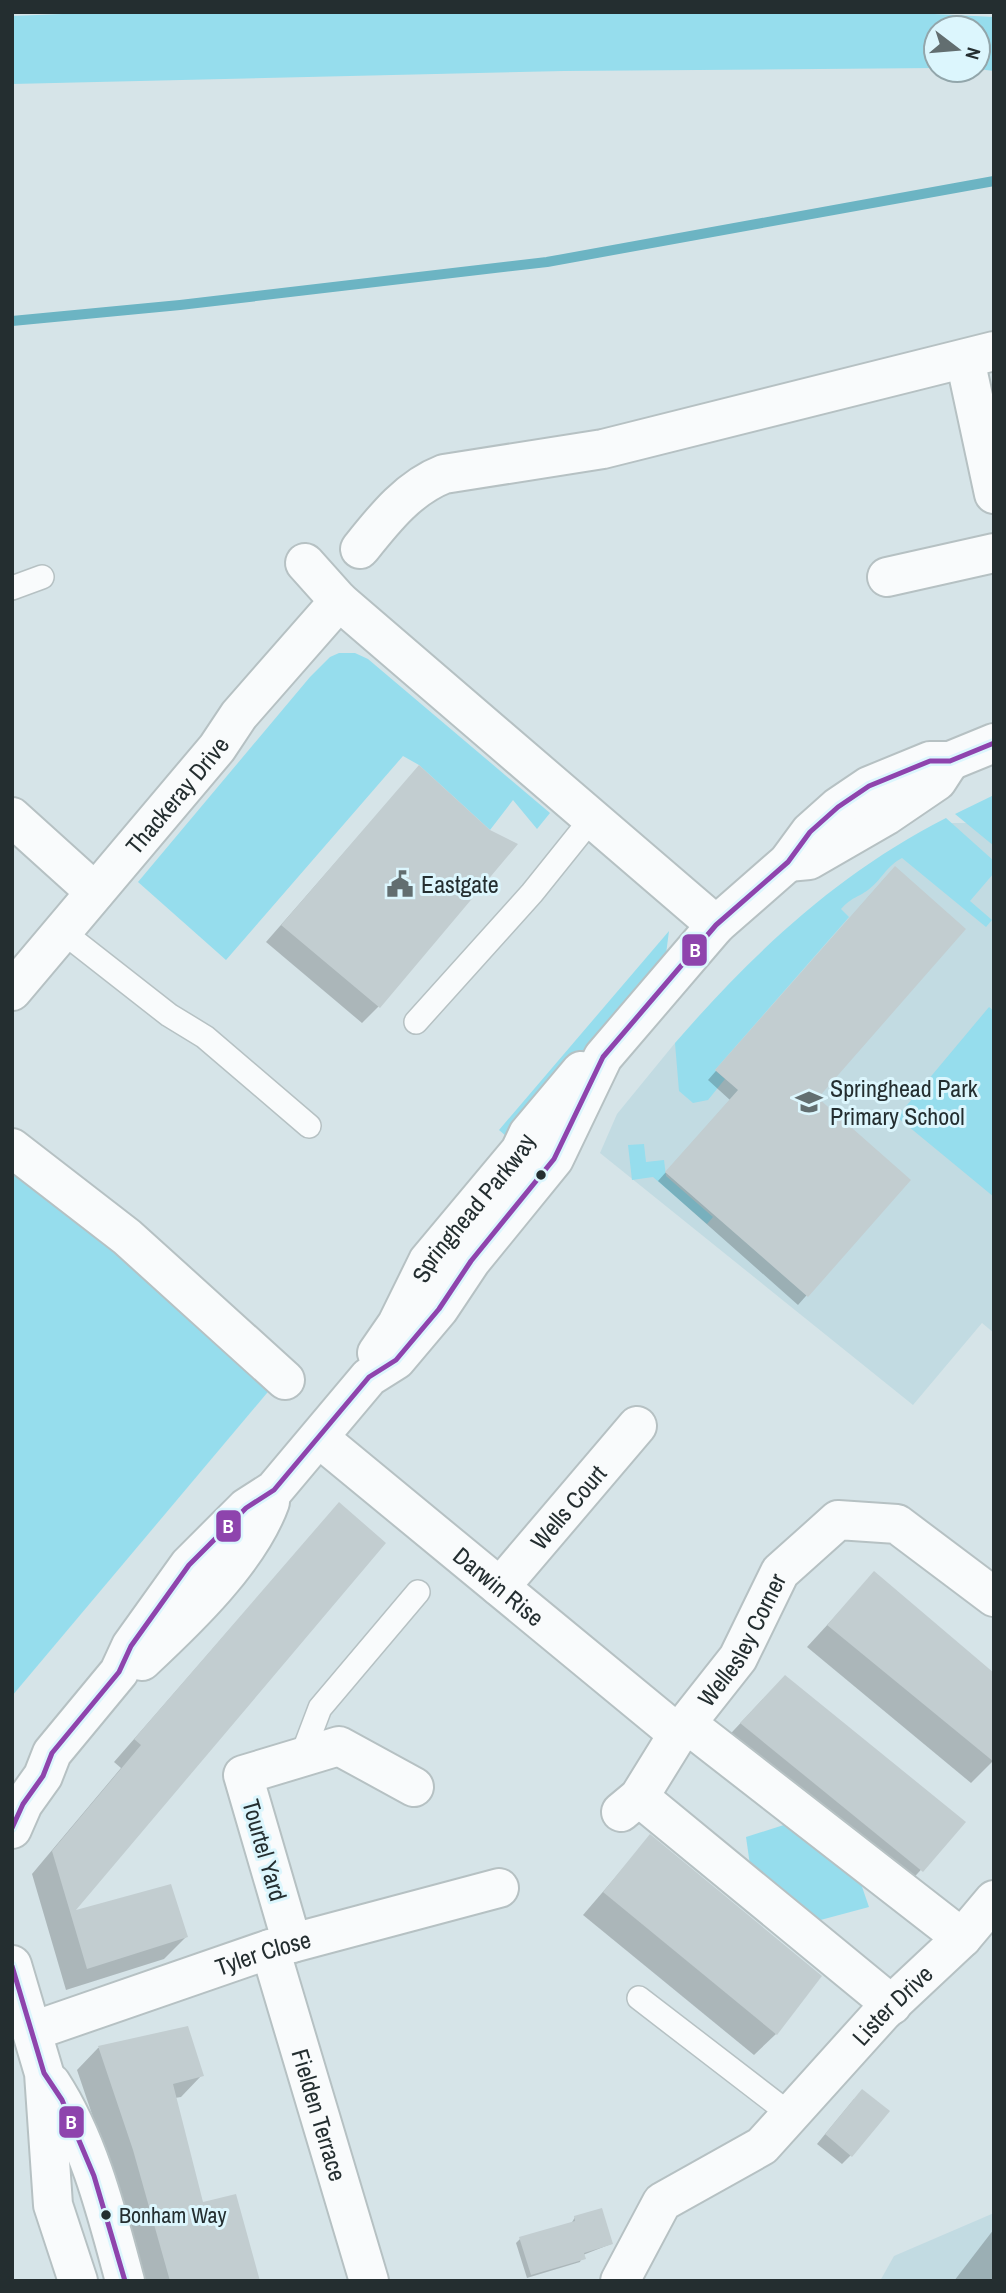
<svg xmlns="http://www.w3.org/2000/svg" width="1006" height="2293" font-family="'Archivo Narrow',sans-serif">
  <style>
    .built { fill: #c2dbe2 }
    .green { fill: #96dded }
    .shadow { fill: #0003 }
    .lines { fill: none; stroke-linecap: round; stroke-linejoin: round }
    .stream { stroke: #6cb4c3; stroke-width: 10 }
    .building { fill: #c2cdd0 }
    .lane-casing { stroke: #b6c1c3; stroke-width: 26 }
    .street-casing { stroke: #b6c1c3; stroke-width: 42 }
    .lane { stroke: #f9fbfc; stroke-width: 23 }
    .street { stroke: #f9fbfc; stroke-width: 38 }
    .bus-1-casing { stroke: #dcf6fd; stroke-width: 10 }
    .bus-1 { stroke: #8e44ad; stroke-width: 5 }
    .bus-dot { fill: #242e30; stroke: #dcf6fd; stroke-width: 2.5 }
    .labels { text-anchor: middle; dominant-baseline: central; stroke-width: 6; stroke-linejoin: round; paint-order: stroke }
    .bus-label { font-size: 22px; fill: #242e30; stroke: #dcf6fd; text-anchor: start }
    .street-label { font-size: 24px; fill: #242e30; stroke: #dcf6fd }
    .poi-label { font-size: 24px; fill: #242e30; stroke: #dcf6fd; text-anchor: start }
    .line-badge { stroke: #dcf6fd; stroke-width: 2.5 }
    .badge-label { font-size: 19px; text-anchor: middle; font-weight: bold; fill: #fff }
  </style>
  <rect width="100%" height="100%" fill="#d6e4e8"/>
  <g class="built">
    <path d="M994 801V1333L982 1323 913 1405 600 1153 617 1114 675 1043 684 1044 793 929 947 823H966Z"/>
    <path d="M994 2213V2281H880L894 2256Z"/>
  </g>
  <g class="green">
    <path d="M112 12H894L994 17V71L978 69V28H936V68L564 71 12 84V16Z"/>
    <path d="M339 653H355L368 659 550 813 537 829 513 800 490 830 419 765 403 756 226 960 138 882 310 677 330 657Z"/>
    <path d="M994 795V846L955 814Z"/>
    <path d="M946 818 994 861V873L970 901 992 920 986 927 902 858C885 867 882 880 868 890 857 898 852 897 841 909L849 917 715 1070 725 1079 708 1100 693 1103 679 1091 675 1043C754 952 838 873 946 818Z"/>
    <path d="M669 931 666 954 518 1130 514 1143 499 1130Z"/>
    <path d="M989 1007 994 1011V1197L897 1117Z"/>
    <path d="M644 1144 646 1162 664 1160 666 1176 713 1217 707 1224 653 1177 632 1180 628 1145Z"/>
    <path d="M12 1165 272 1387 12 1696Z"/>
    <path d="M790 1823 859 1878 869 1907 813 1922 751 1872 746 1837Z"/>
  </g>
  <g class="shadow">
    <path d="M419 767 489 831 379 1006 362 1023 266 942Z"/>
    <path d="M886 877 815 1098 908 1180 798 1305 658 1181 730 1100 708 1080Z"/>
    <path d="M339 1504 71 1913 186 1937 164 1959 66 1990 32 1874 121 1768 114 1762Z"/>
    <path d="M874 1574 994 1760 971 1783 807 1647Z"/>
    <path d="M763 1699 963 1823 900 1893 720 1745Z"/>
    <path d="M650 1837 776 2034 754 2055 583 1915Z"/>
    <path d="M187 2028 202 2075 181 2097 175 2098 202 2204 258 2281H142L112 2173 77 2070 98 2048Z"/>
    <path d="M854 2099 851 2155 842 2164 817 2144Z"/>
    <path d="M575 2217 611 2244 583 2255 580 2262 527 2278 516 2243 520 2239 571 2224Z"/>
    <path d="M994 2229V2281H954Z"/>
  </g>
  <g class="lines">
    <path class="stream" d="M12 321 180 305 547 262 994 181"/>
  </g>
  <g class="building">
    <path d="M419 765 490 830 518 844 380 1008 281 925Z"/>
    <path d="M895 866 966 929 818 1098 911 1180 808 1297 665 1172 738 1090 715 1070Z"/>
    <path d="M339 1502 386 1543 76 1910 171 1884 188 1937 87 1969 52 1851 141 1745 134 1739Z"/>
    <path d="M874 1571 994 1673V1762L827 1625Z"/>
    <path d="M785 1675 966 1822 923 1872 740 1723Z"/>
    <path d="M650 1834 822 1976 777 2035 603 1892Z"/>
    <path d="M188 2026 204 2076 173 2084 203 2202 236 2194 260 2281H170L133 2150 98 2046Z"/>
    <path d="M862 2089 890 2111 852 2157 825 2134Z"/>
    <path d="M602 2208 613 2244 584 2253 586 2259 531 2275 519 2237 575 2221 574 2216Z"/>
  </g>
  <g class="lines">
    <defs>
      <g id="lane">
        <path d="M12 588 42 577"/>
        <path d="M63 932 169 1015 205 1037 309 1126"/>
        <path d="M416 1022 532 893 593 817"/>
        <path d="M301 1758 320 1708 418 1592"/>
        <path d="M639 1998 791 2115"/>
      </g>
      <g id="street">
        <path d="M965 359 994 494"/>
        <path d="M360 549C384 519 408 488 444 474L603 449 994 351"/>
        <path d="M305 563 339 601"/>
        <path d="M887 577 994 553"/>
        <path d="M12 817 95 892"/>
        <path d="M788 862 809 860 887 815 937 781 950 761"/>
        <path id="s1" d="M12 991 217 748 239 715 339 601 716 925"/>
        <path d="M12 1148 127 1237 285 1380"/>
        <path id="s2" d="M377 1353 397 1324 428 1261 520 1151 528 1134 581 1071"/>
        <path id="s3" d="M319 1438 678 1734"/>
        <path id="s4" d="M500 1587 637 1426"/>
        <path d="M142 1661C187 1619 249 1560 270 1502"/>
        <path d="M687 1724 962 1938"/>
        <path d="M639 1797 892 2005"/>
        <path id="s5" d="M621 1812 639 1797 678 1734 738 1658 780 1572 838 1520 897 1524 994 1597"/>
        <path d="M12 1829 23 1804 43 1776 52 1753 119 1672 131 1646 189 1565 246 1508 274 1490 369 1377 396 1360 439 1309 471 1261 554 1159 603 1057 716 925 788 862 810 832 838 807 869 786 930 761H950L994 743"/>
        <path d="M292 1943 243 1775 339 1746 414 1787"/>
        <path id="s6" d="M270 1949 369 2281"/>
        <path d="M12 1965 44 2073 53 2205 78 2281"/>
        <path id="s7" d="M33 2031 270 1949 499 1888"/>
        <path d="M51 2083C89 2141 107 2214 125 2281"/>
        <path id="s8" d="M620 2281 662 2202 762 2146 882 2013 962 1938 994 1900"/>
      </g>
    </defs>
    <use href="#lane" class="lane-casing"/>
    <use href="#street" class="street-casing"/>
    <use href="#lane" class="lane"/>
    <use href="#street" class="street"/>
    <defs>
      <g id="bus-1">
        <path d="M12 1828 23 1804 43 1776 52 1753 119 1672 131 1646 189 1565 246 1508 274 1490 369 1377 396 1360 439 1309 471 1261 554 1159 603 1057 716 925 788 862 810 832 838 807 869 786 930 761H950L994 743"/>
        <path d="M12 1966 44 2073 62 2100 94 2176 125 2281"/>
      </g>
    </defs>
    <use href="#bus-1" class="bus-1-casing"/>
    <use href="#bus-1" class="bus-1"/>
  </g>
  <defs>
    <symbol id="civic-bare" viewBox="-9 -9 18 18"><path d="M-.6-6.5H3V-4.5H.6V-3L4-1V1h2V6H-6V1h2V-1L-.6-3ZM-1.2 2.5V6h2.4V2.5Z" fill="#626e70" stroke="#dcf6fd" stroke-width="2.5" paint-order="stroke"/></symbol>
    <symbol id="school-bare" viewBox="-9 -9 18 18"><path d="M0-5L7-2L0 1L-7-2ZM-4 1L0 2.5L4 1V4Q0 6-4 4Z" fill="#626e70" stroke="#dcf6fd" stroke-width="2.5" paint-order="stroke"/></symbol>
  </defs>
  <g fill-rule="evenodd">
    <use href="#civic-bare" x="381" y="865" width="38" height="38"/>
    <use href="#school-bare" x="790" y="1083" width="38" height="38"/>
  </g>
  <g class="bus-dot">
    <circle cx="541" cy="1175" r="6"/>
    <circle cx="106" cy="2215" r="6"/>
  </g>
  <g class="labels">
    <g class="bus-label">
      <text x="119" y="2215">Bonham Way</text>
    </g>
    <g class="street-label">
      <text stroke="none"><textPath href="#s1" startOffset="256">Thackeray Drive</textPath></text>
      <text stroke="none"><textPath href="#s2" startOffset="175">Springhead Parkway</textPath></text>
      <text stroke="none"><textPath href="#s4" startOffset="105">Wells Court</textPath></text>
      <text stroke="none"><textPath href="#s3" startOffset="233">Darwin Rise</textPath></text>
      <text stroke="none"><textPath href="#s5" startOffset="212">Wellesley Corner</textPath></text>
      <text transform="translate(265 1850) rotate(74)">Tourtel Yard</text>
      <text stroke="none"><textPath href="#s7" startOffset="243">Tyler Close</textPath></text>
      <text stroke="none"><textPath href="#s8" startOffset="396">Lister Drive</textPath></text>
      <text stroke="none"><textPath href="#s6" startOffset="173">Fielden Terrace</textPath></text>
    </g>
    <g class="poi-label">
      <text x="421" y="884">Eastgate</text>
      <text x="830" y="1088">Springhead Park<tspan x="830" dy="28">Primary School</tspan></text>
    </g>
  </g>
  <g class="line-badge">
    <rect x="681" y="933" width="27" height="34" rx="7" fill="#8e44ad"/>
    <rect x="215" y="1509" width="27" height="34" rx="7" fill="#8e44ad"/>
    <rect x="58" y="2105" width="27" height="34" rx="7" fill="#8e44ad"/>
  </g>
  <g class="badge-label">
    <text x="695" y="957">B</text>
    <text x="228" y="1533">B</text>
    <text x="71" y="2129">B</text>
  </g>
  <rect width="1006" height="2293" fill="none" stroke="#242e30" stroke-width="28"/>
  <g transform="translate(957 49) rotate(106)"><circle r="33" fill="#dcf6fd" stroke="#92a6ab" stroke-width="2"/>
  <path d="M0-5L12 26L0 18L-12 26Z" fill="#626e70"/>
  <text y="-10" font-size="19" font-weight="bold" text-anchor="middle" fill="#242e30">N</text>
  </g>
</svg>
